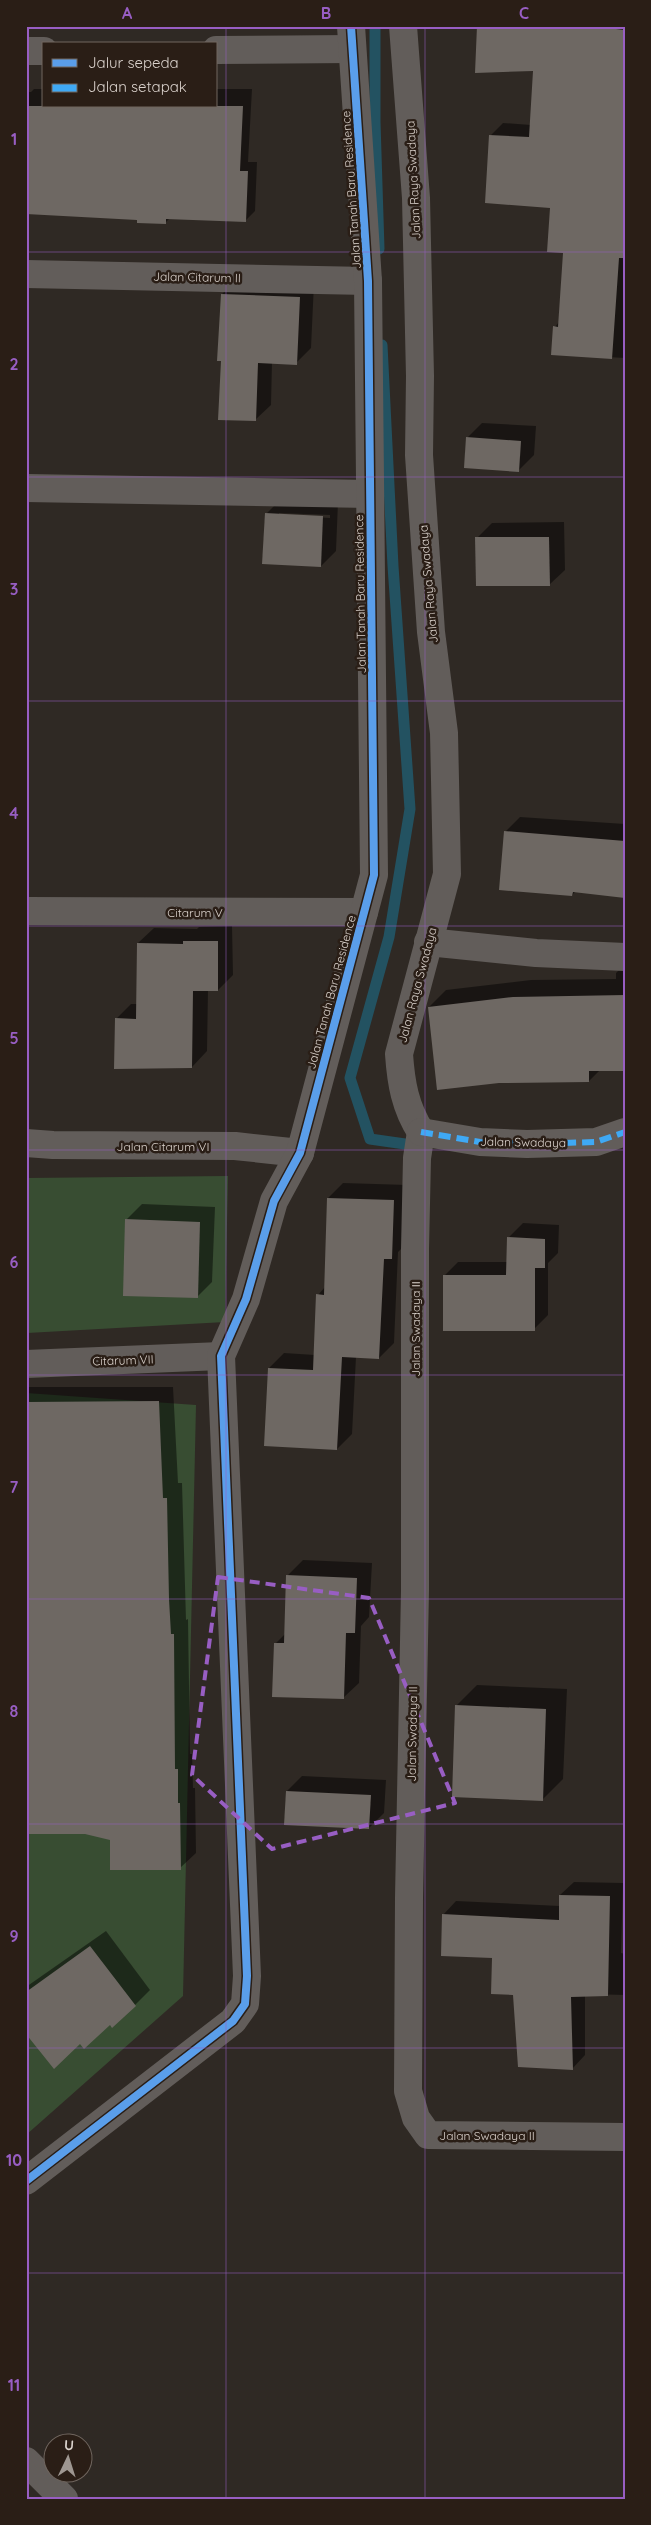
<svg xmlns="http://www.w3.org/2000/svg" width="651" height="2525" font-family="Quicksand,sans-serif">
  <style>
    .green { fill: #384d32 }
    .shadow { fill: #0007; fill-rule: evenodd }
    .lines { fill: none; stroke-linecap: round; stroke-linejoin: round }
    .stream { stroke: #235261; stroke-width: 11 }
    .building { fill: #6e6863 }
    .street { stroke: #625d5a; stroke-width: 28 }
    .quiet { stroke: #3fa9f5; stroke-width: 6; stroke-dasharray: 12 6; stroke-linecap: butt }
    .cycleway-casing { stroke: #2a1e16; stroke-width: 11 }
    .cycleway { stroke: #5a9eea; stroke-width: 8 }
    .marked { fill: none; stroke: #985ec3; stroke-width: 4; stroke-dasharray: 10 6; stroke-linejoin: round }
    .grid { fill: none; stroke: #985ec3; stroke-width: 1; stroke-opacity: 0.55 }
    .labels { text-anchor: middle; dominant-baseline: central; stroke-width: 5; stroke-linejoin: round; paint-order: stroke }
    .street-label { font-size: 12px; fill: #dad2cc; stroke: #2a1e16 }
    .neatline { fill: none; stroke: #985ec3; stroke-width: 2 }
    .grid-label { font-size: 16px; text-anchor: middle; font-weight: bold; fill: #985ec3 }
  </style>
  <rect width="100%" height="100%" fill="#2f2924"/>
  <g class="green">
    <path d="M228 1176 225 1322 27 1333 26 1178Z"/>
    <path d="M26 1393 196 1405 183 1996 26 2135Z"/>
  </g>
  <g class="shadow">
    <path d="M478 26H625V358L553 354 555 327 559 322 564 252 551 206 491 135 503 123 531 125 534 70Z"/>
    <path d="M34 89H44V106H216V89H252L248 162H257L255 211 245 221 170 218 165 223 138 218 26 213V92H31Z"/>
    <path d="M237 279 314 283 311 348 296 363 272 362 271 405 255 420 222 360V294Z"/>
    <path d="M482 423 536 426 534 455 519 470 467 438Z"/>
    <path d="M281 499 338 502 336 551 321 566 266 514ZM279 513 330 515V518L279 515Z"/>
    <path d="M564 522 565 570 549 585 477 538 492 523Z"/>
    <path d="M520 817 625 824V897L576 891 572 895 505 832Z"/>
    <path d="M232 926 233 975 218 990H208L207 1051 192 1067 116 1019 131 1004H137L138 943 154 928 197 929 199 927Z"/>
    <path d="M625 964V1070H600L589 1081 429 1007 446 990 531 980 616 979V973Z"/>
    <path d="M343 1183 408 1185 407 1243 398 1252 394 1343 379 1358 356 1357 352 1434 337 1449 269 1368 284 1353 315 1355 318 1295 325 1287 328 1198Z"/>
    <path d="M142 1204 215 1207 212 1282 197 1297 126 1220Z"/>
    <path d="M523 1223 559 1225 558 1253 548 1263V1315L534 1329 444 1276 458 1262H508L509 1237Z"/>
    <path d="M26 1387H173L178 1483H182L186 1620 188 1619 190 1754H192L193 1788H195L196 1853 180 1868 111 1839 26 1800Z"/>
    <path d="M303 1560 372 1563 369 1617 361 1626 359 1683 343 1698 275 1644 285 1634 288 1575Z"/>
    <path d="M477 1685 567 1689 563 1779 542 1800 456 1706Z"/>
    <path d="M302 1776 386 1780 384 1813 369 1828 287 1791Z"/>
    <path d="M574 1882 623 1883 621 1953 625 1954V1995L588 1994 585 1996V2055L572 2069 514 1993 493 1957 443 1915 456 1901 560 1906V1895Z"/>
    <path d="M106 1931 150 1990 135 2005 110 2023 26 2032V1987Z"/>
  </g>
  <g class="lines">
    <g class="stream">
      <path d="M375 26V122L379 249"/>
      <path d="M382 345 393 566 410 809 389 937 350 1078 370 1139 419 1146"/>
    </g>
  </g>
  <g class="building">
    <path d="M477 26H589L625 30V258H619L612 359 551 355 553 326 558 327 563 253 547 252 550 208 485 203 489 135 529 137 533 71 475 73Z"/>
    <path d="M26 106H243L240 171H248L246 222 166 219V224L137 223V220L26 214Z"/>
    <path d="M221 294 300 297 297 365 258 363 256 421 218 420 221 361H217Z"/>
    <path d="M466 437 521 441 519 472 464 468Z"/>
    <path d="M265 513 323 516 321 567 262 564Z"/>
    <path d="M475 537H549L550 586H476Z"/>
    <path d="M504 831 625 841V898L573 892 572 896 499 890Z"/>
    <path d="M183 941H218V991H193L192 1068 114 1069 115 1018 136 1019 137 943 183 944Z"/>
    <path d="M625 995V1071H589V1082L499 1083 437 1090 428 1007 513 997Z"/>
    <path d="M327 1198 394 1200 392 1259H384L379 1359 342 1357 337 1450 264 1446 268 1368 313 1370 316 1294 324 1295Z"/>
    <path d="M125 1219 200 1222 198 1298 123 1296Z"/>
    <path d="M507 1237 545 1239V1268H535V1331H443V1275H506Z"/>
    <path d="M159 1401 163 1498H167L169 1599 171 1634H174L175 1769H178V1803H180L181 1870H110V1840L85 1834H26V1402Z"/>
    <path d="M286 1575 357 1578 355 1633H346L344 1699 272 1697 274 1643H284Z"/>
    <path d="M455 1705 546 1709 543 1801 452 1797Z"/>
    <path d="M286 1791 371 1795 369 1829 284 1825Z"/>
    <path d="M559 1895 610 1896 608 1996 571 1997 573 2070 518 2067 513 1995 491 1994 492 1958 441 1956 442 1914 559 1920Z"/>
    <path d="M90 1946 136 2006 112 2028 110 2025 84 2049 80 2044 54 2069 26 2034V1992Z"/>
  </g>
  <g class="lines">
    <g class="street">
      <path d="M403 26 416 198 420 376 419 455 431 632 444 733 447 874 399 1054C401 1083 405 1107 421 1132"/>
      <path d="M216 50 352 49"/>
      <path d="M26 51H44"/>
      <path d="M26 274 368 281"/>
      <path d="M26 488 370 494"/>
      <path d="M26 911 364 912"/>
      <path d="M428 942 536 953 625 957"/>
      <path d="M421 1132 417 1158 415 1249V1590L409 1898 408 2091 416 2118 428 2135 625 2137"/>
      <path d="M421 1132 480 1142 527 1144 596 1142 625 1132"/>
      <path d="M26 1143 53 1145 235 1146 300 1153"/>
      <path d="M26 1364 221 1356"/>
      <path d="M26 2181 233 2021 245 2004 247 1976 221 1356 246 1299 274 1201 300 1153 374 875 368 281 351 26"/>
      <path d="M26 2461 64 2499"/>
    </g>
    <path class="quiet" d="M421 1132 480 1142 527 1144 596 1142 625 1132"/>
    <defs>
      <path id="cycleway" d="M26 2181 233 2021 245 2004 247 1976 221 1356 246 1299 274 1201 300 1153 374 875 368 281 351 26"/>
    </defs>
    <use href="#cycleway" class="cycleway-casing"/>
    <use href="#cycleway" class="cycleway"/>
  </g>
  <path class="marked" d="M218 1577 369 1598 455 1803 272 1849 192 1775Z"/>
  <path class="grid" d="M226 26V2499M425 26V2499M26 252H625M26 477H625M26 701H625M26 926H625M26 1150H625M26 1375H625M26 1599H625M26 1824H625M26 2048H625M26 2273H625"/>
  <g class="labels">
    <g class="street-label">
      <text transform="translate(413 180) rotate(-93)">Jalan Raya Swadaya</text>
      <text transform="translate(351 190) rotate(-94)">Jalan Tanah Baru Residence</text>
      <text transform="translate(197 277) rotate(1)">Jalan Citarum II</text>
      <text transform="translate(428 584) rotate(-95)">Jalan Raya Swadaya</text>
      <text transform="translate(360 594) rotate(-91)">Jalan Tanah Baru Residence</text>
      <text x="195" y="912">Citarum V</text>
      <text transform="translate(417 985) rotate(-75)">Jalan Raya Swadaya</text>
      <text transform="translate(331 992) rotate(-75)">Jalan Tanah Baru Residence</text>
      <text transform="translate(523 1142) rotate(1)">Jalan Swadaya</text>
      <text x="163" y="1146">Jalan Citarum VI</text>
      <text transform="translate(415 1329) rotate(-90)">Jalan Swadaya II</text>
      <text transform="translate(123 1360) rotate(-2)">Citarum VII</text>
      <text transform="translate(412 1734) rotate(-89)">Jalan Swadaya II</text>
      <text x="487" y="2135">Jalan Swadaya II</text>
    </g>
  </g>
  <rect width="651" height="2525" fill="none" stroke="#2a1e16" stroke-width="55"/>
  <rect x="42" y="42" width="175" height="65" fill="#2a1e16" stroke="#70665f"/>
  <rect x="52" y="59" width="25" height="8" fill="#5a9eea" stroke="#70665f"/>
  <text x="88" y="68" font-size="15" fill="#dad2cc">Jalur sepeda</text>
  <rect x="52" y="84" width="25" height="8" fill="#3fa9f5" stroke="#70665f"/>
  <text x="88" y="92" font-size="15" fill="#dad2cc">Jalan setapak</text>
  <g transform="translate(68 2458) rotate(4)"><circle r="24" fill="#2a1e16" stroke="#70665f"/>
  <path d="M0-4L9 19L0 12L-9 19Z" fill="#9e9791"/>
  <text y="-8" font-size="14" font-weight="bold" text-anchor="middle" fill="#dad2cc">U</text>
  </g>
  <rect x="28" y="28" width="596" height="2470" class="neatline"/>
  <g class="grid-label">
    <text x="127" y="19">A</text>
    <text x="326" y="19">B</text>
    <text x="524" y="19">C</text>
    <text x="14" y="145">1</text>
    <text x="14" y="370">2</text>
    <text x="14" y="595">3</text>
    <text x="14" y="819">4</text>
    <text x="14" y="1044">5</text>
    <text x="14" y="1268">6</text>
    <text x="14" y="1493">7</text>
    <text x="14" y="1717">8</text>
    <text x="14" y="1942">9</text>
    <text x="14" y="2166">10</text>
    <text x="14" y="2391">11</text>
  </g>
</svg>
